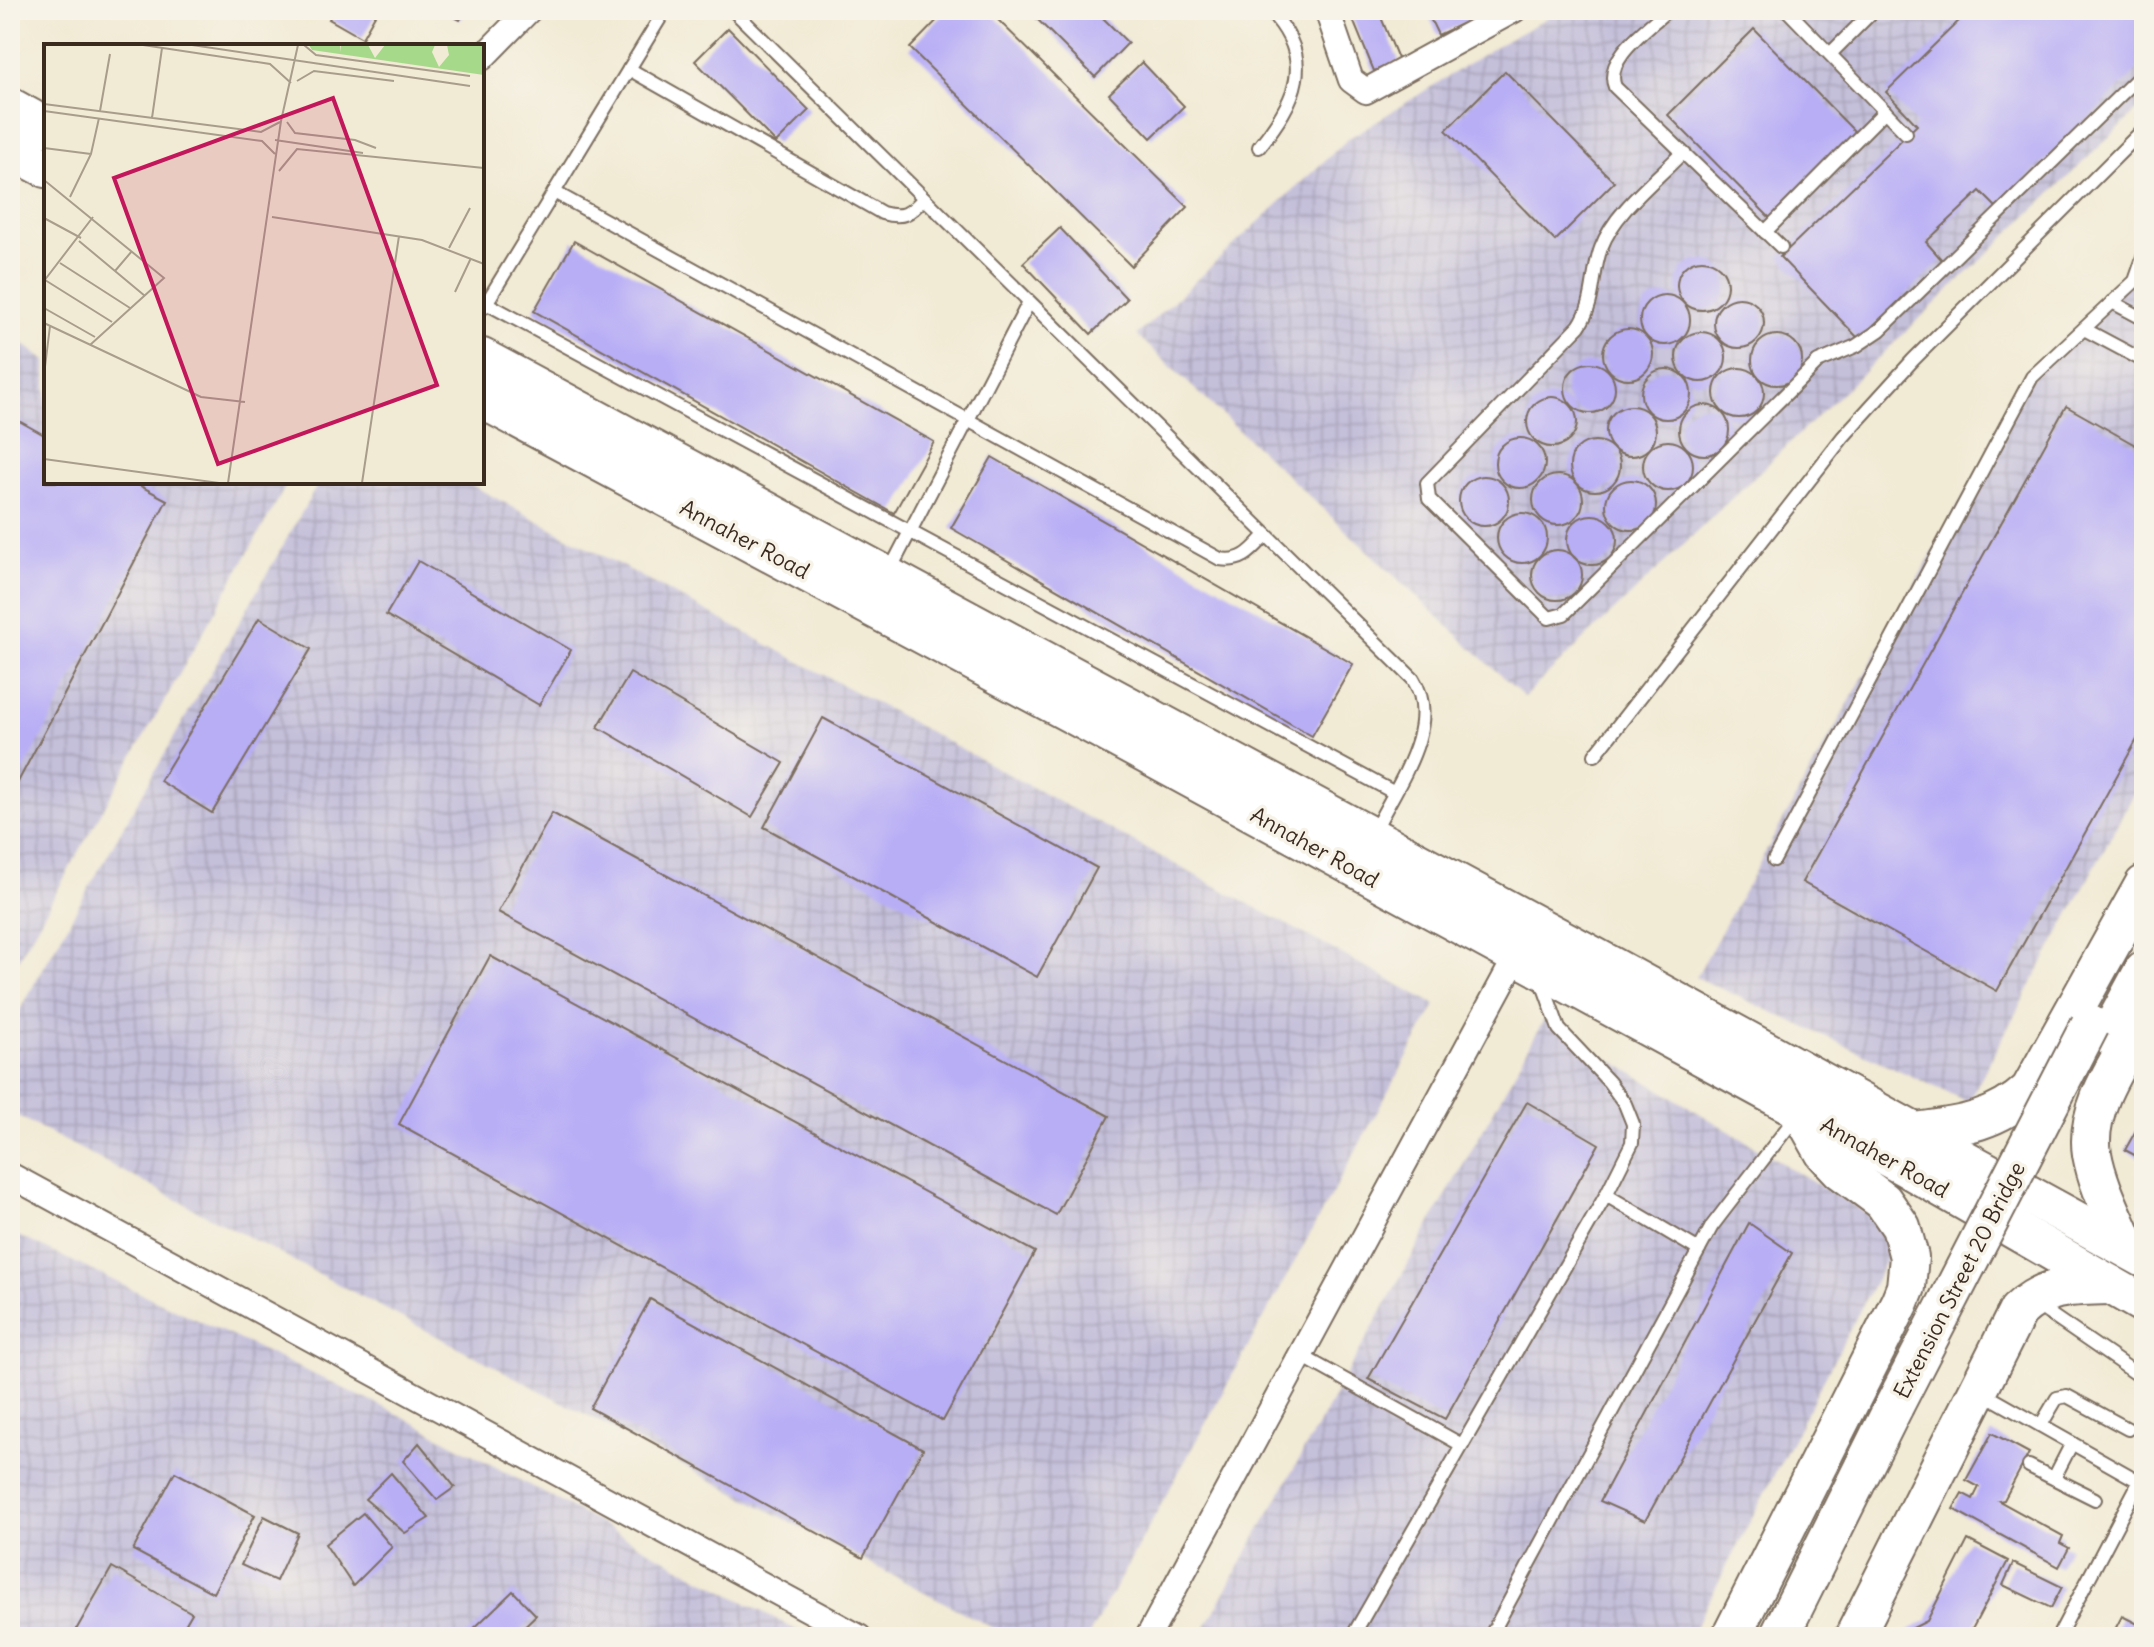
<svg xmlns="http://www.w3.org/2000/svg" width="2154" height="1647" font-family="Delius,sans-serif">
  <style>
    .industrial { fill: url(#industrial-grid) }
    .building { fill: #b8aef6 }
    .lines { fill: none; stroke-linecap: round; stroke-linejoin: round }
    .lane-casing { stroke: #7b6d5e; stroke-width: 16 }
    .street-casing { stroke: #7b6d5e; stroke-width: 28 }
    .primary-casing { stroke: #7b6d5e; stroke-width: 42 }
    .lane { stroke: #fff; stroke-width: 12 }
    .street { stroke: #fff; stroke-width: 24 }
    .primary { stroke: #fff; stroke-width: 38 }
    .primary-bridge-casing { stroke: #7b6d5e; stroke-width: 42; stroke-linecap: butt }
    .primary-bridge { stroke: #fff; stroke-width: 38 }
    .labels { text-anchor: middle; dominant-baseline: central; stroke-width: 7; stroke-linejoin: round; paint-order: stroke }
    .street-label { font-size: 22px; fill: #3b2a1e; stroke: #f7f3e8 }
    .inset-road { fill: none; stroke: #a89d8b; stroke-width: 2 }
    .view { fill: #c2185b; fill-opacity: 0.15; stroke: #c2185b; stroke-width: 4 }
    .inset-edge { fill: none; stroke: #3b2a1e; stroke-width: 4 }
  </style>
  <defs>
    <pattern id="industrial-grid" width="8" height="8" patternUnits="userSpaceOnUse" patternTransform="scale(2)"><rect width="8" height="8" fill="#c5c0da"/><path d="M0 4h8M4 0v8" fill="none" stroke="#aaa5bb"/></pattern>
  </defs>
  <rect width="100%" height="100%" fill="#f7f3e8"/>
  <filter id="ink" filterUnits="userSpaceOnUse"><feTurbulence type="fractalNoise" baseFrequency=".0125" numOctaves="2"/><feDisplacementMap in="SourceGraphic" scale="16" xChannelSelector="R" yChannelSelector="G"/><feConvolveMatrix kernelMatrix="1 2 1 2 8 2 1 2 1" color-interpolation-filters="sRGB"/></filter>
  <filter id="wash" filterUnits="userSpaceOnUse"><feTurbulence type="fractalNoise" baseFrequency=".006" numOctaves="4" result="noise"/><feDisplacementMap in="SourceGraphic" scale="32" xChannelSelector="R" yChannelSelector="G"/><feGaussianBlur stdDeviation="1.8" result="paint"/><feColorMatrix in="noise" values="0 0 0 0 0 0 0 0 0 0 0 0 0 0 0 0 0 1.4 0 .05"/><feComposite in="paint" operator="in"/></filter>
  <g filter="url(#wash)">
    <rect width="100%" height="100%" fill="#f1ead4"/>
    <g class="industrial">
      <path d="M1562 10H2144V104L1524 697 1137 335 1348 139 1498 45Z"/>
      <path d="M2144 253V775L1968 1102 1696 977 2027 383Z"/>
      <path d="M10 334 46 361V482H288L10 974Z"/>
      <path d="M319 482H466L1436 1005 1088 1637H1010L10 1112V1027Z"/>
      <path d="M1544 1020 1879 1221 1891 1250 1690 1637H1200Z"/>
      <path d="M10 1232 400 1415 809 1637H10Z"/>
    </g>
    <g id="blocks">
      <g class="building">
        <path d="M334 10H378L362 38 329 19Z"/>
        <path d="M441 10H466L460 20Z"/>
        <path d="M947 10H988L1188 207 1131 266 910 48Z"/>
        <path d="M1028 10H1095L1128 43 1095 77Z"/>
        <path d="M1361 10H1378L1399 61 1374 71 1351 15Z"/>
        <path d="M1426 10H1491L1438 35Z"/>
        <path d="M1970 10H2144V64L1996 207 1980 191 1926 242 1942 260 1859 339 1780 257 1917 125 1886 92Z"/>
        <path d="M728 28 809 110 776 143 695 61Z"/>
        <path d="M1754 29 1859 136 1773 221 1668 115Z"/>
        <path d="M1142 62 1184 106 1151 138 1109 94Z"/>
        <path d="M1505 71 1614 182 1555 241 1446 130Z"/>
        <path d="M1060 228 1127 299 1091 334 1023 263Z"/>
        <path d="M574 241 934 442 894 513 534 311Z"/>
        <circle cx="1702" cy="285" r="25"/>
        <circle cx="1665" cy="320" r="25"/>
        <circle cx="1739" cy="323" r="25"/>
        <circle cx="1628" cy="354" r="25"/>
        <circle cx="1701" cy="357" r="25"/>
        <circle cx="1777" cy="360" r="25"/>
        <circle cx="1590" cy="388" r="25"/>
        <circle cx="1739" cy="393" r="25"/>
        <circle cx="1666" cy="394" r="25"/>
        <circle cx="1552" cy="422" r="25"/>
        <circle cx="1704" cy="430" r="25"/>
        <path d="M2066 406 2144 450V727L1997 991 1802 882Z"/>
        <circle cx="1631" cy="431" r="25"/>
        <path d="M10 416 46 436V482H133L167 500 10 797Z"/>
        <circle cx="1520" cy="463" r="25"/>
        <circle cx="1595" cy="466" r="25"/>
        <circle cx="1668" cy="466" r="25"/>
        <path d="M992 457 1353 664 1312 736 951 528Z"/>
        <circle cx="1558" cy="500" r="25"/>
        <circle cx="1484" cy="501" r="25"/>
        <circle cx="1631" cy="505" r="25"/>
        <circle cx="1522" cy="538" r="25"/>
        <circle cx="1592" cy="540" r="25"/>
        <circle cx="1557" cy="575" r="25"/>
        <path d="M418 561 571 650 539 705 386 615Z"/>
        <path d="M259 618 311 649 212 813 160 781Z"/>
        <path d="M630 673 784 763 752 817 598 727Z"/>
        <path d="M823 718 1097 868 1037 977 764 827Z"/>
        <path d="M552 813 1109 1116 1056 1215 498 912Z"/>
        <path d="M490 956 1035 1252 943 1421 399 1124Z"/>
        <path d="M1527 1102 1599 1144 1445 1419 1368 1379Z"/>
        <path d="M2144 1116V1160L2125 1150Z"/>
        <path d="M1749 1223 1792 1253 1645 1521 1600 1501Z"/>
        <path d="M650 1299 923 1449 863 1558 590 1408Z"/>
        <path d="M1992 1433 2029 1453 2004 1500 1999 1501 2063 1536 2060 1543 2069 1548 2059 1567 1953 1509 1962 1493 1973 1499 1979 1487 1966 1480Z"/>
        <path d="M419 1443 455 1487 437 1500 403 1461Z"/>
        <path d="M175 1472 255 1515 213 1593 133 1550Z"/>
        <path d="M391 1473 429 1518 405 1533 365 1499Z"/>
        <path d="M363 1513 392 1547 353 1586 325 1544Z"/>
        <path d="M264 1516 298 1533 276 1581 241 1565Z"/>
        <path d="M1968 1540 2008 1561 1968 1637H1895L1927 1621Z"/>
        <path d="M2013 1563 2062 1587 2051 1608 2003 1585Z"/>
        <path d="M112 1567 192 1613 178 1637H72Z"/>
        <path d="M513 1591 536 1615 513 1637H465Z"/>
        <path d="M2122 1616 2144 1627V1637H2111Z"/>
      </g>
    </g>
  </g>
  <g filter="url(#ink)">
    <use href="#blocks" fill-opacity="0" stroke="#7b6d5e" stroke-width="2"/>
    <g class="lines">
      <defs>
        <g id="lane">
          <path d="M733 10 1413 679C1443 726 1395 787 1374 832"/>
          <path d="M1667 10C1649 28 1603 58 1615 87L1781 247"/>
          <path d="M1787 10 1906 133"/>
          <path d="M1830 54 1874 10"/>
          <path d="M629 69 882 213C903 219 910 214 924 198"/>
          <path d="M1259 147C1296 101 1317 59 1269 10"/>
          <path d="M1682 153C1655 181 1615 211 1601 248 1591 275 1596 301 1579 326L1427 483 1429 499 1549 618 1564 614 1818 362 1856 346 1880 330 2144 72"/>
          <path d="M554 192 1220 559C1243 563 1252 550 1266 535"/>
          <path d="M1765 232 1885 111"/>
          <path d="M2112 302 2144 319"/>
          <path d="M486 303 1393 792"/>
          <path d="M484 307 665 10"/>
          <path d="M2084 329 2144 361"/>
          <path d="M889 572 1029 302"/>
          <path d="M1595 755 1843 437 1913 360 2144 129"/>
          <path d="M1774 860 2032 377 2135 281 2144 255"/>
          <path d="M1606 1195 1699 1250"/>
          <path d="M2035 1304 2144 1379"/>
          <path d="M1300 1355 1462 1445"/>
          <path d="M1983 1393 2144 1484"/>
          <path d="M2041 1425 2057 1398 2067 1396 2128 1429"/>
          <path d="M2029 1466 2095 1499"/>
          <path d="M2054 1478 2072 1443"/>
          <path d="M1352 1637 1606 1195 1632 1143 1633 1124 1625 1104 1609 1082 1559 1029 1541 979"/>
          <path d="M1490 1637 1712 1226 1798 1114"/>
          <path d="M2058 1637 2144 1473"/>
        </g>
        <g id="street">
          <path d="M1327 10 1351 80 1366 91 1514 10"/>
          <path d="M482 58 529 10"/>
          <path d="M10 1175 859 1637"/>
          <path d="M1148 1637 1516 957"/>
        </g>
        <g id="primary">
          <path d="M10 107 46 127"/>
          <path d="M10 149 46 168"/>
          <path d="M482 358 1591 955 2144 1258"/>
          <path d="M482 399 1102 730 1904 1166 2144 1304"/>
          <path d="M2109 1035 2144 970"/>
          <path d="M1916 1132C1960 1126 1996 1122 2030 1090L2144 885"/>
          <path d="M2127 1248C2115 1218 2098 1187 2092 1154 2084 1106 2123 1057 2144 1017"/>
          <path d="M1731 1637 1900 1302 1906 1287 1909 1257 1901 1227 1883 1201 1841 1170 1824 1152 1802 1113"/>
          <path d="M1779 1637 1894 1406"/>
          <path d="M1854 1637 2018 1311C2046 1284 2074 1286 2111 1285"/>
        </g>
      </defs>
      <use href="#lane" class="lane-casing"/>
      <use href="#street" class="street-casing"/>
      <use href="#primary" class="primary-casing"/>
      <use href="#lane" class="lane"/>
      <use href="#street" class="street"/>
      <use href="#primary" class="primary"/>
      <defs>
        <path id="primary-bridge" d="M1894 1406 2090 1025"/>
      </defs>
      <use href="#primary-bridge" class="primary-bridge-casing"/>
      <use href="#primary-bridge" class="primary-bridge"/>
    </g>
  </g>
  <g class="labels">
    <g class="street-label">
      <text transform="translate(745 539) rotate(28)">Annaher Road</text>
      <text transform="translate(1315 847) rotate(29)">Annaher Road</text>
      <text transform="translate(1885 1157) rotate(29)">Annaher Road</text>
      <text transform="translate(1959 1280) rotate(-63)">Extension Street 20 Bridge</text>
    </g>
  </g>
  <g transform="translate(44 44)">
    <rect width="440" height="440" fill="#f1ead4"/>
    <path d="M265 1H296V8L297 1H324L331 14 341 1H391L388 8 395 23 405 11 403 1H440V31L268 6Z" fill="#a6da8a"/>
    <path class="inset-road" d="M99 1 226 20 247 39M148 1 426 42M260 1 272 11 426 32M253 37 270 27 350 37M0 60 217 88 236 78M0 67 218 97 231 110M56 67 66 10M108 74 118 4M243 78 251 89 311 96 332 104M231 96 319 109M0 104 47 110M235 127 253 105 440 124M0 136 120 234 46 301M26 153 47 110 55 74M228 173 378 196 440 220M0 174 37 194M35 197 101 252M405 204 426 164M16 219 86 264M71 227 88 207M1 236 68 278M0 237 49 173M411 248 427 214M0 264 51 293M0 279 157 353 201 358M0 331 6 282M0 415 175 439M184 439 237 77 254 1M318 439 355 192"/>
    <path class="view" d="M289 54 393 341 174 420 70 134Z"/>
    <rect width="440" height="440" class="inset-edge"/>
  </g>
  <rect width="2154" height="1647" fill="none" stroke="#f7f3e8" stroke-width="40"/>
</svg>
